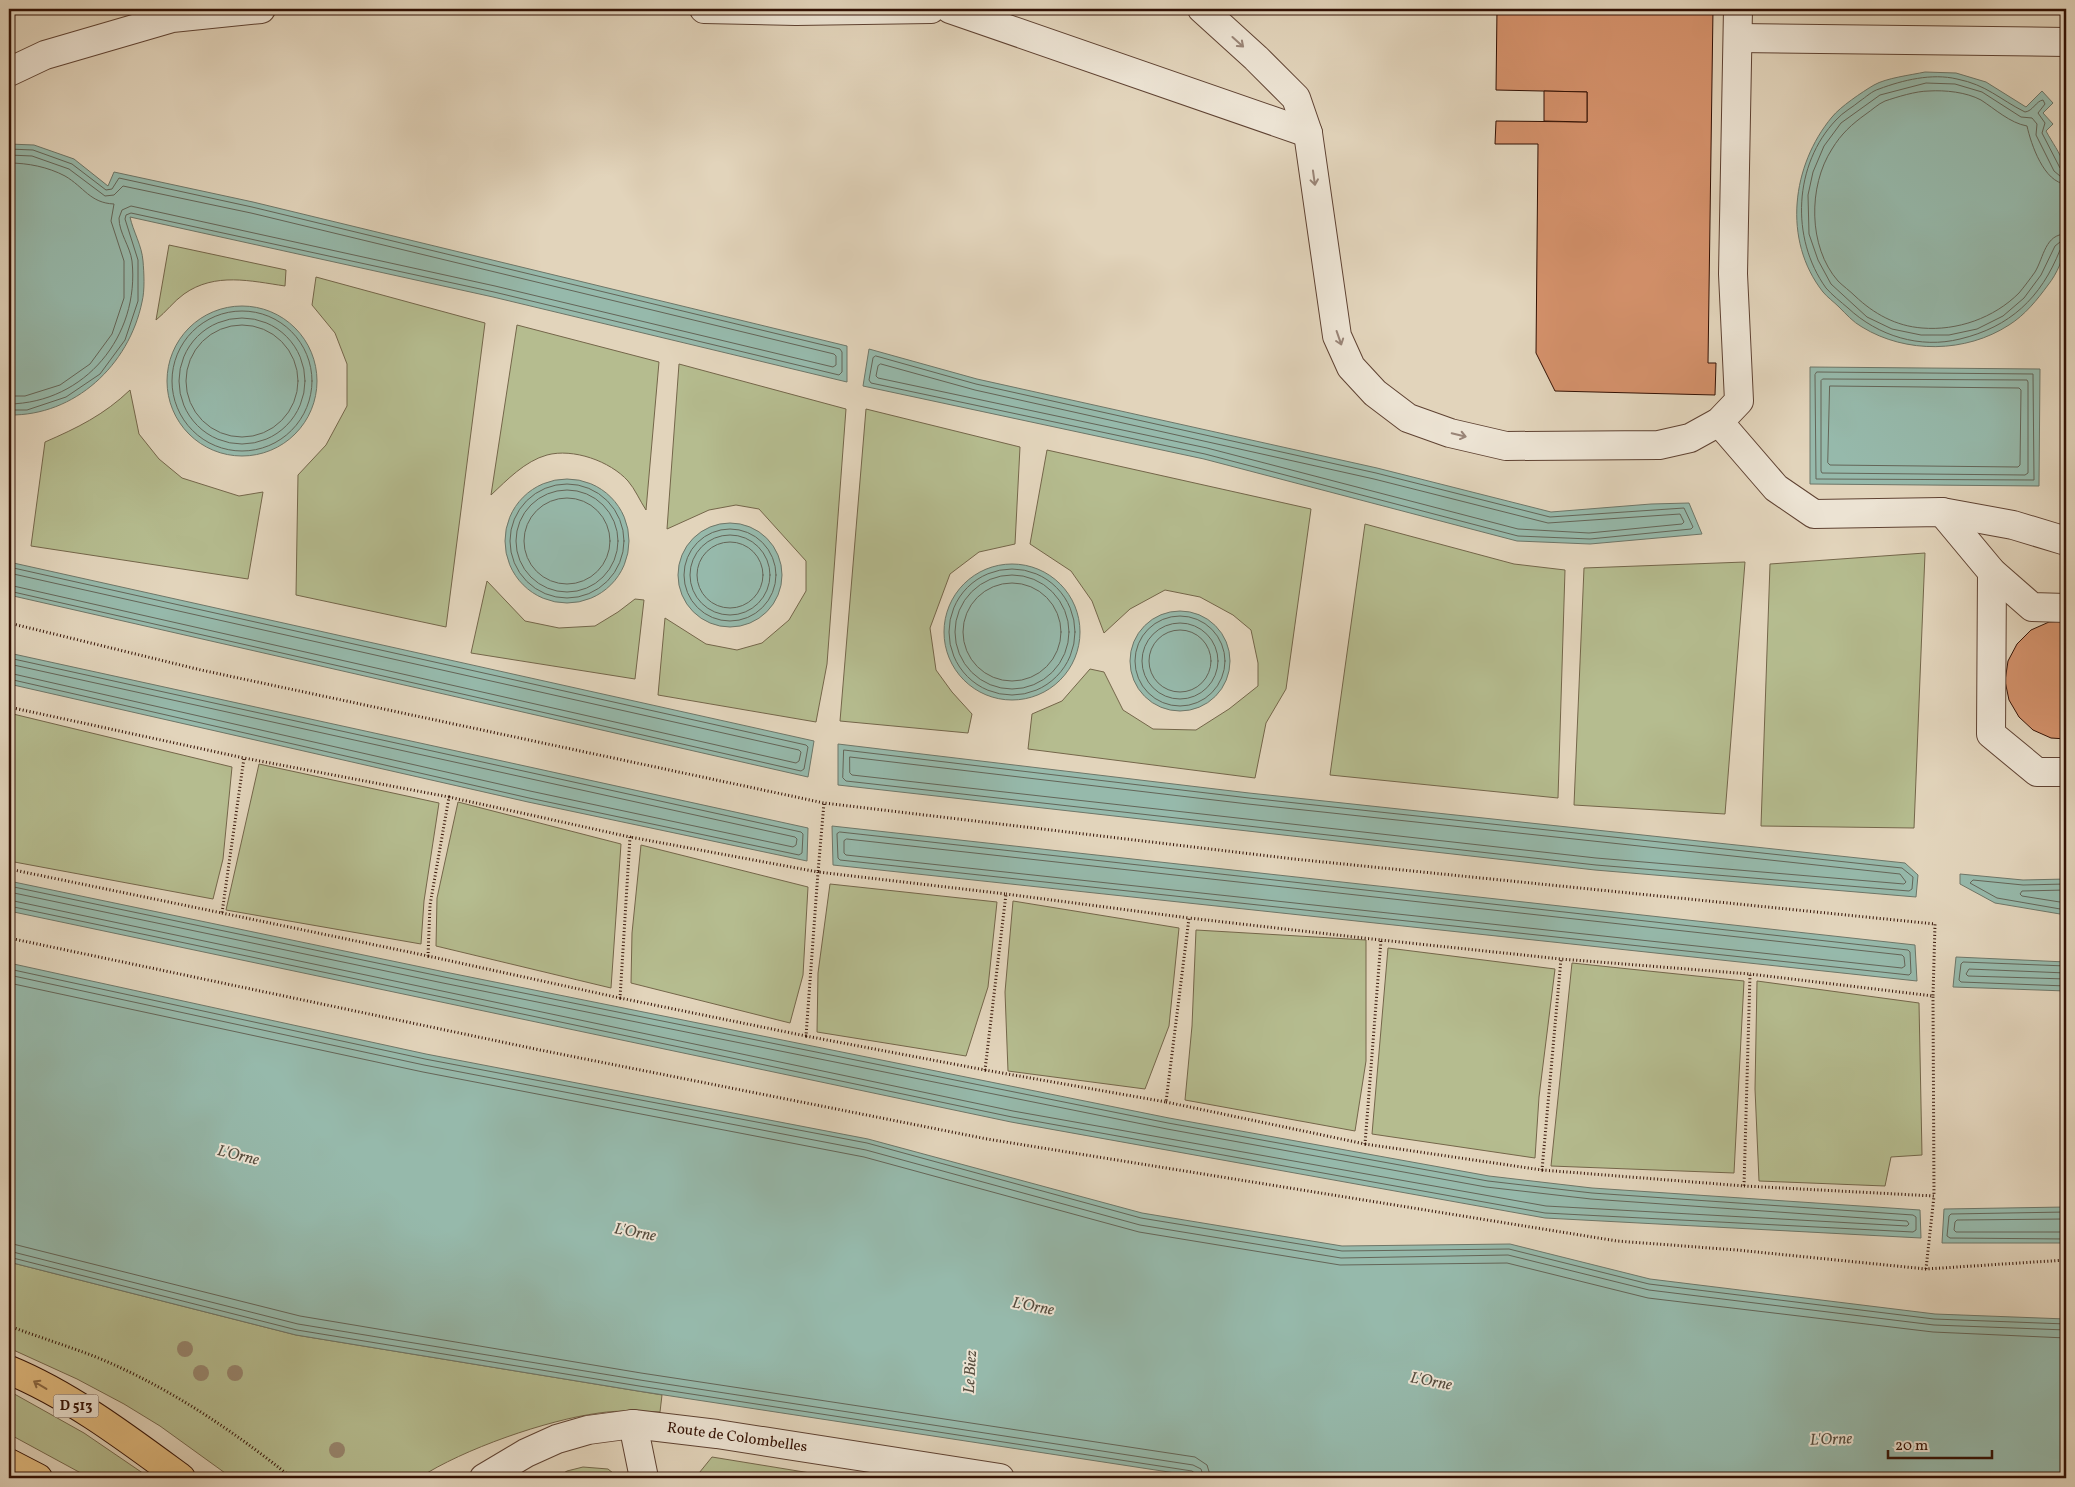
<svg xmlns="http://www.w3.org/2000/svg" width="2075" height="1487" font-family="Vollkorn,serif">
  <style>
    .green { fill: #b5bc8f; stroke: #74664a }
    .water { fill: #96b9ab; stroke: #6e7668 }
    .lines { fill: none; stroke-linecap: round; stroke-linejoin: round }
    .shore { stroke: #646558; stroke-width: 1 }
    .building { fill: #d4916b; stroke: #331104 }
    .minor-casing { stroke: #5f4232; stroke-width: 30 }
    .major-casing { stroke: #331104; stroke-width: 30 }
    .path { stroke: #331104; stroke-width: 3; stroke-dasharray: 1 2.5; stroke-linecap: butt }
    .minor { stroke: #ece3d3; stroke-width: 28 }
    .major { stroke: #e1ba7e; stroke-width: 28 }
    .tree { fill: #97856d }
    .oneway { stroke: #998476 }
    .oneway2 { stroke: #8a6641 }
    .labels { text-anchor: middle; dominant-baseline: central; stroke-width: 4; stroke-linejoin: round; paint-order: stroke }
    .shield { fill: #ece3d3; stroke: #6a5042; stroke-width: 1 }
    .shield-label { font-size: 14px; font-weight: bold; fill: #331104 }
    .street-label { font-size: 15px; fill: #331104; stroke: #ece3d3 }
    .water-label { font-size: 16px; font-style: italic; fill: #564c3e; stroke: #ece3d3 }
  </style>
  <rect width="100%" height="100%" fill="#e2d4bb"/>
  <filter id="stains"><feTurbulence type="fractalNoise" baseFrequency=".004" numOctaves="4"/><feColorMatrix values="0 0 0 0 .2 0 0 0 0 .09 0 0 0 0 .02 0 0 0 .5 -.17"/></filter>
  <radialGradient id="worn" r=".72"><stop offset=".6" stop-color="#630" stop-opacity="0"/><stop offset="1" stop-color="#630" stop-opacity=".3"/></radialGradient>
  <g class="green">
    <path d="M169 245 286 270 285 286C251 281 215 272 184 294 174 301 166 312 156 320Z"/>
    <path d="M316 277 485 323 446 627 296 595 298 475 326 445 347 406V364L335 333 312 305Z"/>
    <path d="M517 325 659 362 646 510C640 501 635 489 628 481 610 461 573 448 547 455 525 461 507 480 491 495Z"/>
    <path d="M679 364 846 409 827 664 816 722 658 695 665 618 706 644 737 650 762 643 789 620 806 591V561L759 509 736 505 709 510 667 529Z"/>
    <path d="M130 390 139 434 159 459 182 478 239 496 263 492 248 579 31 546 45 442C77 428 104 415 130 390Z"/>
    <path d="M866 409 1020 447 1015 544 979 552 950 574 930 628 936 670 952 692 972 714 968 733 840 721Z"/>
    <path d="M1047 450 1311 509 1286 689 1266 723 1255 778 1028 749 1032 714 1062 701 1090 669 1104 672 1123 710 1153 729 1196 730 1229 709 1258 686V663L1251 630 1233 615 1200 597 1165 590 1130 609 1104 633 1092 601 1071 571 1030 544Z"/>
    <path d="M1365 524 1514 564 1565 570 1558 798 1330 775Z"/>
    <path d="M1925 553 1914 828 1761 826 1770 564Z"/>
    <path d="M1745 562 1725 814 1574 805 1584 568Z"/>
    <path d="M487 581 525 621 559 628 595 626 618 612 635 599 644 600 635 679 471 653Z"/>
    <path d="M9 713 232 767 223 859 213 899 9 861Z"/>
    <path d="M259 764 439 803 424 901 421 944 226 910Z"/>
    <path d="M458 802 621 844 611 988 436 946 437 898Z"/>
    <path d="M641 845 808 887 803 975 790 1023 631 983 632 933Z"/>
    <path d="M830 884 997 902 988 987 966 1056 817 1032 818 973Z"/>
    <path d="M1013 901 1179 928 1169 1026 1145 1089 1008 1071 1005 992Z"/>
    <path d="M1196 930 1366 940V1061L1355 1131 1185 1100 1192 1026Z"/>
    <path d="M1388 948 1555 969 1539 1097 1535 1158 1372 1134Z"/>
    <path d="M1572 963 1744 981 1734 1173 1551 1166Z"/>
    <path d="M1757 981 1919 1003 1922 1155 1891 1157 1885 1186 1759 1181 1755 1089Z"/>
    <path d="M9 1262 296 1335 662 1395 660 1412C640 1411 619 1410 599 1413 547 1420 463 1449 419 1478H232L160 1426 124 1404 77 1379 9 1348Z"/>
    <path d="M9 1391 84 1433 150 1478H90L9 1434Z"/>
    <path d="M712 1457 841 1478H695Z"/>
    <path d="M583 1467 608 1469 619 1478H556L567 1471Z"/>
  </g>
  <g class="water">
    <path d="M1925 72 1956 73 1986 82 2026 107 2042 91 2053 103 2043 113 2053 124 2046 131C2052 142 2060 153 2064 164 2068 179 2068 227 2066 243 2064 257 2057 274 2048 285 2037 300 2025 315 2009 325 1966 353 1906 354 1862 327 1853 322 1846 314 1839 307 1834 302 1827 297 1823 292 1782 240 1792 165 1832 117 1840 107 1862 92 1874 85 1886 78 1911 75 1925 72Z"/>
    <path d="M9 144 34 145 74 159 108 186 114 172 253 202 847 346V382L493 297 130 217C133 231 142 246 143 261 144 273 145 290 142 302 129 365 75 416 9 415Z"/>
    <circle cx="242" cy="381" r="75"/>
    <path d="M869 349 977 379 1377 468 1551 512 1651 504 1689 503 1702 534 1590 544 1517 541 1204 459 863 386Z"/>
    <path d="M1810 367 2040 369 2039 486 1810 484Z"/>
    <circle cx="567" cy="541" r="62"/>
    <circle cx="730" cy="575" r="52"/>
    <path d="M9 562 814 741 808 777 9 595Z"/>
    <circle cx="1012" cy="632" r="68"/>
    <circle cx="1180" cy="661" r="50"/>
    <path d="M9 653 808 828 807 861 528 802 9 684Z"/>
    <path d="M838 744 1249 793 1905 863 1918 875 1916 897 1595 870 838 785Z"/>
    <path d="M832 826 1915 945 1917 981 833 865Z"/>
    <path d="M1960 874 2023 880 2066 879V915L1995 903 1960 884Z"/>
    <path d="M9 881 445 972 1169 1118 1489 1176 1592 1188 1920 1210 1921 1238 1545 1218 1011 1122 9 911Z"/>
    <path d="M1956 957 2066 962V991L1953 987Z"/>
    <path d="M9 963 426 1054 868 1139 1142 1213 1342 1246 1510 1244 1650 1279 1935 1314 2066 1319V1478H1208L638 1391 296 1335 9 1262Z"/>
    <path d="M2066 1207V1243H1942L1944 1209Z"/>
  </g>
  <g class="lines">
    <g class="shore">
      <path d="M9 149 33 150 72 164 106 190 112 189 119 178 252 207 840 349 842 352V372L839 375 494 292 131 213 126 215 125 219 138 260V301L125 340 100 374 66 397 27 410H9"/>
      <path d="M9 155 32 156 69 169 105 196 114 195 123 186 251 213 834 354 836 356V365L833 367 495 286 131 206 122 210 119 218C119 233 130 246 132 261 140 336 85 403 9 404"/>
      <path d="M9 163C28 163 48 167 65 176 84 187 90 203 114 204L111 221 124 261V298L112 334 90 364 60 385 25 396H9"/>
      <path d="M2066 170 2060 168 2042 133 2045 123 2038 113 2045 104 2043 100C2036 101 2033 111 2025 112 1999 99 1987 85 1957 79 1932 73 1903 80 1879 89 1872 91 1866 97 1860 101 1853 107 1843 112 1836 120 1794 164 1790 238 1826 288 1832 295 1841 302 1848 308 1878 336 1920 349 1960 339 2010 327 2041 298 2060 250L2066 247"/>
      <path d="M2066 177 2060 176 2054 171 2036 135 2037 124 2032 118 2021 117 1982 92 1955 84 1926 83 1880 95 1841 123 1824 146 1813 172 1808 195 1809 234 1818 260 1831 284 1867 317 1892 329 1921 335H1949L1977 329 2003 316 2024 298 2041 275 2055 246 2060 242 2066 241"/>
      <path d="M2066 184C2044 183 2031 144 2027 126 2010 123 1995 109 1981 100 1966 92 1945 90 1929 91 1916 91 1897 97 1885 101 1878 104 1872 110 1866 114 1852 124 1841 134 1832 149 1808 186 1808 247 1838 281 1843 286 1850 291 1855 296 1874 314 1896 326 1922 328 1957 331 1994 318 2019 293 2024 287 2030 279 2035 272 2044 257 2045 234 2066 234"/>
      <circle cx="242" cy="381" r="70"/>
      <circle cx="242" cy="381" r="63"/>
      <circle cx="242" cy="381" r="56"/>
      <path d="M876 356 976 384 1376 473 1550 517 1684 508 1693 527 1691 529 1590 539 1518 536 1205 454 871 383 869 380 873 358Z"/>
      <path d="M881 364 975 390 1374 479 1548 523 1680 514 1684 522 1682 524 1589 533 1518 529 1207 448 878 378 876 376 878 366Z"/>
      <path d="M1817 372 2033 374 2034 480 1816 479 1815 375Z"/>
      <path d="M1823 379 2027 380 2028 382V473L2025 475 1822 473 1821 471V381Z"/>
      <path d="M1830 386 2019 388 2021 390 2020 465 2018 467 1830 465 1828 463Z"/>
      <circle cx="567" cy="541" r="57"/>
      <circle cx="567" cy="541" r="51"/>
      <circle cx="567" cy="541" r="43"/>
      <circle cx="730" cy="575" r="46"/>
      <circle cx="730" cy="575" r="40"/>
      <circle cx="730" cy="575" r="33"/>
      <path d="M9 567 806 745 808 747 804 769 801 771 9 591"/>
      <circle cx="1012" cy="632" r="63"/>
      <path d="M9 573 799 750 801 752 799 761 796 763 9 585"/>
      <circle cx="1012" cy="632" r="57"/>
      <circle cx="1012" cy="632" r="49"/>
      <circle cx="1180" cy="661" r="45"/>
      <circle cx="1180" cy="661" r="38"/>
      <circle cx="1180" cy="661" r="31"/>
      <path d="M9 658 801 832 803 834 802 853 799 855 529 798 9 679"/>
      <path d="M9 664 795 837 797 839 796 845 793 847 530 791 9 673"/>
      <path d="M844 750 1249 798 1902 868 1913 877 1912 889 1909 891 1596 865 846 781 843 778Z"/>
      <path d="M850 757 1248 804 1900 874 1906 882 1904 884 1596 858 852 775 850 773Z"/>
      <path d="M840 832 1908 950 1910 952 1911 973 1909 975 840 860 838 858 837 834Z"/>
      <path d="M847 839 1902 955 1904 957 1905 966 1902 968 846 855 844 853V841Z"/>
      <path d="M2066 884 2023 885 1973 880 1970 883 1997 898 2066 910"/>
      <path d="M9 886 444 977 1168 1123 1488 1181 1592 1193 1913 1215 1916 1217V1230L1913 1232 1545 1213 1012 1117 9 906"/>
      <path d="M2066 890 2022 891 2020 894 2022 896 2066 903"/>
      <path d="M9 892 443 983 1167 1129 1486 1187 1591 1199 1907 1221 1909 1224 1907 1226 1546 1206 1013 1111 9 900"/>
      <path d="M2066 966 1963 962 1961 964 1959 980 1961 982 2066 986"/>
      <path d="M9 969 425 1059 867 1143 1141 1218 1342 1251 1509 1249 1649 1284 1934 1319 2066 1324"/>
      <path d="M2066 973 1969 969 1966 974 1968 976 2066 979"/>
      <path d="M9 975 424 1065 866 1150 1140 1225 1341 1258 1508 1255 1649 1290 1934 1325 2066 1330"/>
      <path d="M9 983 423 1072 864 1157 1139 1232 1340 1265 1507 1263 1648 1298 1933 1332 2066 1338"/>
      <path d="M2066 1212 1951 1214 1949 1216 1947 1236 1950 1238 2066 1239"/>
      <path d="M2066 1219 1957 1220 1955 1222 1954 1230 1956 1232H2066"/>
      <path d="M9 1243 300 1316 641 1373 1195 1457 1207 1465 1211 1478"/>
      <path d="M9 1251 298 1324 640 1380 1193 1465 1201 1469 1204 1478"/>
      <path d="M9 1257 297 1330 639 1386 1192 1471 1196 1474 1197 1478"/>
    </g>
  </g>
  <g class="building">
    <path d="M1497 9H1713L1708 363H1716L1715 395 1555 391 1536 353 1538 144H1495L1496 121 1587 122V92L1496 90Z"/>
    <path d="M1544 91 1587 92V122L1544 121Z"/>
    <path d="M2066 621V739L2051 738 2033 730 2019 717 2009 700 2005 681 2008 661 2017 644 2031 630 2049 622Z"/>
  </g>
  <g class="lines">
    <defs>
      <g id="minor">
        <path d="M704 9 796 11 931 9"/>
        <path d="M950 9 1308 133"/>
        <path d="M1202 9 1256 58 1296 98 1308 133 1337 336 1351 367 1375 393 1408 418 1450 433 1506 446 1659 445 1690 438 1719 422 1739 401 1733 274 1738 9"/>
        <path d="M1738 38 2066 42"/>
        <path d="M9 72 45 55 172 18 261 9"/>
        <path d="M1719 422 1776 488 1814 514 1942 512 2013 525 2066 541"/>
        <path d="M1942 512 1992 572 2032 607 2066 608"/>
        <path d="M1992 572 1991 734 2037 772H2066"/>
        <path d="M633 1424 644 1478"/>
        <path d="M484 1478 526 1453 557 1439 588 1430 633 1424 717 1434 1000 1478"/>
      </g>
      <g id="major">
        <path d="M9 1370C70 1395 128 1439 181 1478"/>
        <path d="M9 1463 38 1478"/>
      </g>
    </defs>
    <use href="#minor" class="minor-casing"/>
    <use href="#major" class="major-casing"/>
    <g class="path">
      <path d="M9 623 201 670 824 803"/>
      <path d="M9 707 244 758 222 913 9 869"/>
      <path d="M222 913 428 956 430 905 449 797 244 758"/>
      <path d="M9 938 540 1050 987 1139 1617 1241 1737 1250 1926 1269 2066 1260"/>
      <path d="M428 956 620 998 630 837 449 797"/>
      <path d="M620 998 806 1036 818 872 630 837"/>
      <path d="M806 1036 985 1070 1006 894 818 872 824 803 1294 859 1935 924 1933 996"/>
      <path d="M985 1070 1166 1102 1189 918 1006 894"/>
      <path d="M1166 1102 1365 1144 1381 940 1189 918"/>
      <path d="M1365 1144 1542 1170 1561 959 1381 940"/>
      <path d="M1542 1170 1744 1186 1750 974 1561 959"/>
      <path d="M1744 1186 1934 1196 1933 996 1750 974"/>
      <path d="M1926 1269 1934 1196"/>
      <path d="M9 1326C36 1336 64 1345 91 1355 164 1384 231 1429 292 1478"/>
    </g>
    <use href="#minor" class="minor"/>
    <use href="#major" class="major"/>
  </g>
  <g class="tree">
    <circle cx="185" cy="1349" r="8"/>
    <circle cx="201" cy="1373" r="8"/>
    <circle cx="235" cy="1373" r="8"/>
    <circle cx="337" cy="1450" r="8"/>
  </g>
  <defs><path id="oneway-shaft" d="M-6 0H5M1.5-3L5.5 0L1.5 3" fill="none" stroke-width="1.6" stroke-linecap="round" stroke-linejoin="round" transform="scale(1.25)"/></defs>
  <g class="oneway">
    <use href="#oneway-shaft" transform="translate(1238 42) rotate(42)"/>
    <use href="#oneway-shaft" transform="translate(1314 178) rotate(82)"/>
    <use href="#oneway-shaft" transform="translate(1339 338) rotate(71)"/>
    <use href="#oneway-shaft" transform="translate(1459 435) rotate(13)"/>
  </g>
  <use class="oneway2" href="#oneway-shaft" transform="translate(40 1385) rotate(-149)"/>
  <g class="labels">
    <rect class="shield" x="53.5" y="1394.5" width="45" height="23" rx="4"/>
    <g class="shield-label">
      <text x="76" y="1406">D 513</text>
    </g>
    <g class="street-label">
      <text transform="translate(737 1438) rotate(8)">Route de Colombelles</text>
    </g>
    <g class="water-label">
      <text transform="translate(238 1156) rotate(14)">L'Orne</text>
      <text transform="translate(635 1233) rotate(11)">L'Orne</text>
      <text transform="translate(1033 1307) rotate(11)">L'Orne</text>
      <text transform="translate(971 1372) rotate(-87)">Le Biez</text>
      <text transform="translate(1431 1382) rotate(11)">L'Orne</text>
      <text transform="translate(1831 1440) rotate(-2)">L'Orne</text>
    </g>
  </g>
  <rect width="2075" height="1487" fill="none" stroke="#e2d4bb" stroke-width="30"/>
  <rect x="10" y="10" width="2055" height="1467" fill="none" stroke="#331104" stroke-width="2.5"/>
  <rect x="15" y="15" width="2045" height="1457" fill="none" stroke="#331104"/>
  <path d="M1888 1450v8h104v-8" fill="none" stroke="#331104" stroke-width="2.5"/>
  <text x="1895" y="1450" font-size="15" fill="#331104" stroke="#ece3d3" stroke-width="4" paint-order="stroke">20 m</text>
  <rect width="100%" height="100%" filter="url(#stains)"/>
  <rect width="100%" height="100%" fill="url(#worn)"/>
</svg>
